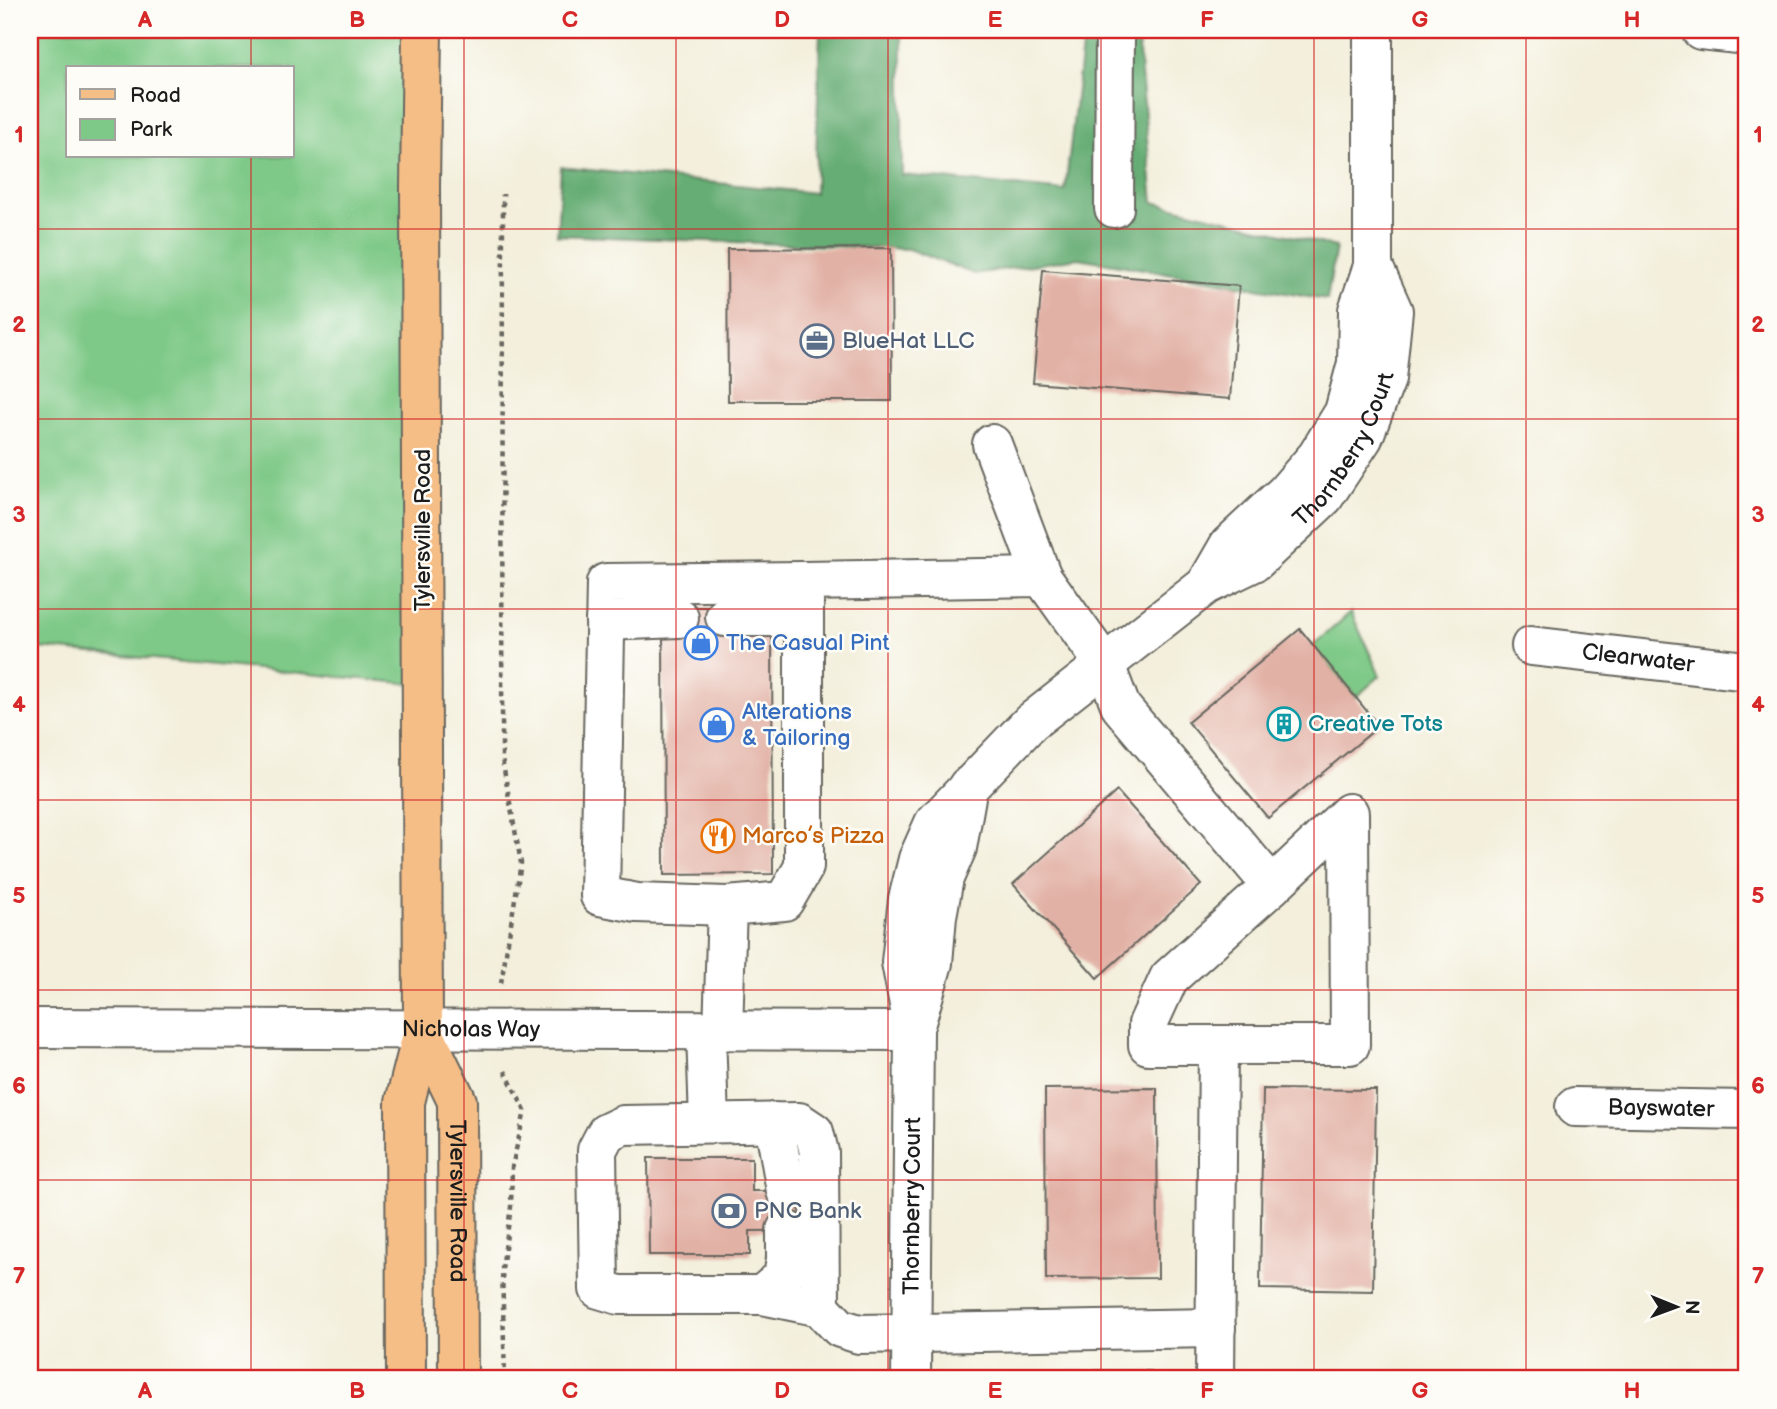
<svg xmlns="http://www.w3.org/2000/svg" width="1777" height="1409" font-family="'Balsamiq Sans',sans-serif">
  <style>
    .green { fill: #7ec987; stroke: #4d7252; stroke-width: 2; fill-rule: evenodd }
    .forest { fill: #66ad74; stroke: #416448; stroke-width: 2 }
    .building { fill: #e2b1a5 }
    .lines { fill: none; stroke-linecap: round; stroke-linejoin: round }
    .minor-casing { stroke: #67665f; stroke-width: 42 }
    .major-casing { stroke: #67665f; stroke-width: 42 }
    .path { stroke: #67665f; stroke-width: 4.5; stroke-dasharray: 5 5; stroke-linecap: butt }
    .minor { stroke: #fff; stroke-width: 38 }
    .major { stroke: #f6be87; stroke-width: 38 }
    .grid { fill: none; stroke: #d62828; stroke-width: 2; stroke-opacity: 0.55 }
    .labels { text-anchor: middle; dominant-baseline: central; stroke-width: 5; stroke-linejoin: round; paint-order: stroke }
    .service-label { font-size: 23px; fill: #4e5e75; stroke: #fdfcf7; text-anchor: start }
    .street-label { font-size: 23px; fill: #1c1c1c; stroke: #fdfcf7 }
    .shop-label { font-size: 23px; fill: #366cbe; stroke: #fdfcf7; text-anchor: start }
    .culture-label { font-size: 23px; fill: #0d838f; stroke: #fdfcf7; text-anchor: start }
    .food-label { font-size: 23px; fill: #c56008; stroke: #fdfcf7; text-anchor: start }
    .neatline { fill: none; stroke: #d62828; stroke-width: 2.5 }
    .grid-label { font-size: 23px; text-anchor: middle; font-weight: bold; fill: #d62828 }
  </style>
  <rect width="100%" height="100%" fill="#fdfcf7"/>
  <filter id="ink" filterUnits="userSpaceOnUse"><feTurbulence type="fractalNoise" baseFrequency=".0143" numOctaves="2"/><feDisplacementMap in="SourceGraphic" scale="14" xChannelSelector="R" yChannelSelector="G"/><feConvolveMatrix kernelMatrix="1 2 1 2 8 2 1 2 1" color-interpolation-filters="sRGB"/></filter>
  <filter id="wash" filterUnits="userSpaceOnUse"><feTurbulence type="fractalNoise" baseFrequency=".00686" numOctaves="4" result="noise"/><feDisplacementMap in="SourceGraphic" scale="28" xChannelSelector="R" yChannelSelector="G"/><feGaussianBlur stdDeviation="1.57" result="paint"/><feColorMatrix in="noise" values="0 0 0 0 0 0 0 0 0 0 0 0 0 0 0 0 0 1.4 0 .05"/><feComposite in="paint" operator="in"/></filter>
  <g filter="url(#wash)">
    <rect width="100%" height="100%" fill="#f3efdc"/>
    <g class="green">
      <path d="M30 30H422L423 685 30 647ZM68 68H292V156H68Z"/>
      <path d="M1351 612 1380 676 1356 697 1313 646Z"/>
    </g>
    <path class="forest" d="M820 30H902V175L1065 191 1084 30H1137L1153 202 1336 247 1327 300 1078 258 974 274 908 249 557 235 561 167 815 193Z"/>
    <g id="blocks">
      <g class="building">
        <path d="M891 248 892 401H728L727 249Z"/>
        <path d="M1043 270 1239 286 1230 399 1033 383Z"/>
        <path d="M679 607H724L772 629 773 874 664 875 663 629Z"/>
        <path d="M1300 629 1379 726 1268 818 1188 722Z"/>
        <path d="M1117 791 1201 885 1097 978 1013 884Z"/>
        <path d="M1157 1088 1158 1278 1046 1279 1045 1089Z"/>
        <path d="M1263 1089 1376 1090 1373 1291 1260 1289Z"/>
        <path d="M648 1158H752V1191H809V1230L750 1231V1255H649Z"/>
        <path d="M1045 1370 1151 1371V1379H1045Z"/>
      </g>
    </g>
  </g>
  <g filter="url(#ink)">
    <use href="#blocks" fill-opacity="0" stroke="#67665f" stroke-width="2"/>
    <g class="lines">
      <defs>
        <g id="minor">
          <path d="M1701 30 1747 35"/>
          <path d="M1114 208 1115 30"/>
          <path d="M992 444 1042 577"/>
          <path d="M1206 585 1229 545 1285 493 1317 456 1344 412 1357 363 1358 310 1373 266V30"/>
          <path d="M725 617H804"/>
          <path d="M605 621 679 618"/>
          <path id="s1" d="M1531 646 1747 671"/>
          <path d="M727 906 637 903 600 896 606 583 804 581"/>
          <path d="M916 1022 933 963 937 916 944 878 957 848 968 786"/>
          <path id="s2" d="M30 1028 914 1031"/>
          <path d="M706 1031 709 1123"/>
          <path d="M723 1031 727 906 784 901 804 867V581L1042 577 1105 665 1121 707 1272 886 1169 978 1148 1024V1045H1218L1215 1379"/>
          <path d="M1218 1045H1350L1349 813 1272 886"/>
          <path id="s3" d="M1575 1107 1747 1110"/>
          <path d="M774 1122 786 1191"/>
          <path d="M762 1295 783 1277 786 1259V1230"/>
          <path d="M820 1307 762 1295H619L599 1289 597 1150 606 1133 623 1125 799 1122 814 1132 819 1152 820 1307 840 1328 859 1334 1216 1328"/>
          <path id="s4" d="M911 1379 914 1031 901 962 908 899 918 859 934 823 1031 722 1206 585 1256 561 1324 497 1363 438 1386 379 1393 311 1373 266"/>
        </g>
        <g id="major">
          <path id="s5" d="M423 1031 457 1101 458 1379"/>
          <path d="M406 1379 405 1102 423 1031 420 188 422 30"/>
        </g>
      </defs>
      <use href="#minor" class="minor-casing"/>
      <use href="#major" class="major-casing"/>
      <g class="path">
        <path d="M501 983 521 863 502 759 503 194"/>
        <path d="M505 1071 525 1111 512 1167 511 1207 502 1269 505 1379"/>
      </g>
      <use href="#minor" class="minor"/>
      <use href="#major" class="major"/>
    </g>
  </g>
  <path class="grid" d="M251 30V68M464 30V1379M676 30V1379M888 30V1379M1101 30V1379M1314 30V1379M1526 30V1379M251 156V1379M30 229H1747M30 419H1747M30 609H1747M30 800H1747M30 990H1747M30 1180H1747"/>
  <defs>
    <symbol id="office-ring" viewBox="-11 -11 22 22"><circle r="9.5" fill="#fdfcf7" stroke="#5c6f8a" stroke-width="1.5"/><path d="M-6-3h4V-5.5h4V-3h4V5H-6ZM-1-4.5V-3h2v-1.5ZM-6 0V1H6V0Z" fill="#5c6f8a"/></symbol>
    <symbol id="shop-ring" viewBox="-11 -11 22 22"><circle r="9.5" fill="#fdfcf7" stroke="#3f7fe0" stroke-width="1.5"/><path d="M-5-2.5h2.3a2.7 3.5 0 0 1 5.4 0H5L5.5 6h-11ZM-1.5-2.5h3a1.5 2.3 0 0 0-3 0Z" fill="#3f7fe0"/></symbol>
    <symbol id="building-ring" viewBox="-11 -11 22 22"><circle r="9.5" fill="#fdfcf7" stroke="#0f9aa8" stroke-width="1.5"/><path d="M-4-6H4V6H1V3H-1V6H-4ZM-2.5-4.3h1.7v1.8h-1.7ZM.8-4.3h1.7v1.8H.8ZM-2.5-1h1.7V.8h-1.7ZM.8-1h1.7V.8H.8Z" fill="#0f9aa8"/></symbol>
    <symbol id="restaurant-ring" viewBox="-11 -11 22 22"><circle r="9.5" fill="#fdfcf7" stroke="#e8710a" stroke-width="1.5"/><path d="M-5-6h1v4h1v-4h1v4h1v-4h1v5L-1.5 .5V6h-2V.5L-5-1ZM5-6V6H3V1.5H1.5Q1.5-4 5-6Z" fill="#e8710a"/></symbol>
    <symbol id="bank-ring" viewBox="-11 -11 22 22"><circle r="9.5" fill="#fdfcf7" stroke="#5c6f8a" stroke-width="1.5"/><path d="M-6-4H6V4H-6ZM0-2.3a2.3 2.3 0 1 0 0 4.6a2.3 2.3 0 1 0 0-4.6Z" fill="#5c6f8a"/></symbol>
  </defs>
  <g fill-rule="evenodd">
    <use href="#office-ring" x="798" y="322" width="38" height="38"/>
    <use href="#shop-ring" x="682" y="624" width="38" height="38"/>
    <use href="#building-ring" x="1265" y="705" width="38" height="38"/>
    <use href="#shop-ring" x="698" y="706" width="38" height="38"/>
    <use href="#restaurant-ring" x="699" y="817" width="38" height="38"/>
    <use href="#bank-ring" x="710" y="1192" width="38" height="38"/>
  </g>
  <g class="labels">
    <g class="service-label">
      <text x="842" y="341">BlueHat LLC</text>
      <text x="754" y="1211">PNC Bank</text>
    </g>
    <g class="street-label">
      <text stroke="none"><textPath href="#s4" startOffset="1125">Thornberry Court</textPath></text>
      <text transform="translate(423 530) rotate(-90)">Tylersville Road</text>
      <text stroke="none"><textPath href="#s1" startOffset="108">Clearwater</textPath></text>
      <text stroke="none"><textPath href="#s2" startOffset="441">Nicholas Way</textPath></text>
      <text stroke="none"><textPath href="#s3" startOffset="86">Bayswater</textPath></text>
      <text stroke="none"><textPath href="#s5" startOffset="178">Tylersville Road</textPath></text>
      <text stroke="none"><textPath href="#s4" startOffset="173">Thornberry Court</textPath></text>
    </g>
    <g class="shop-label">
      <text x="726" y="643">The Casual Pint</text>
      <text x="742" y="712">Alterations<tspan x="742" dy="26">&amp; Tailoring</tspan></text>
    </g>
    <g class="culture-label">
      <text x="1308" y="724">Creative Tots</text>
    </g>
    <g class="food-label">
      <text x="742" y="836">Marco’s Pizza</text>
    </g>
  </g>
  <rect width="1777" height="1409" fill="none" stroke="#fdfcf7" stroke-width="77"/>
  <rect x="66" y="66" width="228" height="91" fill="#fdfcf7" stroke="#a3a29f" stroke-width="2"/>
  <rect x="80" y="89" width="35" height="10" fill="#f6be87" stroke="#a3a29f" stroke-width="2"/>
  <text x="130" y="102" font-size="21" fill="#1c1c1c">Road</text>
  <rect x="80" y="119" width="35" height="21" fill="#7ec987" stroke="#a3a29f" stroke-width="2"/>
  <text x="130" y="136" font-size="21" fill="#1c1c1c">Park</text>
  <g transform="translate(1676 1307) rotate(91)" stroke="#fdfcf7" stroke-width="5" paint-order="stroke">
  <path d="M0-5L12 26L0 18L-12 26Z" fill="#1c1c1c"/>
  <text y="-10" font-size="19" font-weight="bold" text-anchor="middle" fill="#1c1c1c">N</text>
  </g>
  <rect x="38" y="38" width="1700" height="1332" class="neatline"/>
  <g class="grid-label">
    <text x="145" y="27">A</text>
    <text x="357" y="27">B</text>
    <text x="570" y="27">C</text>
    <text x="782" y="27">D</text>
    <text x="995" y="27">E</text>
    <text x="1207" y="27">F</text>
    <text x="1420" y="27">G</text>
    <text x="1632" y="27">H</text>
    <text x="19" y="142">1</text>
    <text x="1758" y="142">1</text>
    <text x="19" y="332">2</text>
    <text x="1758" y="332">2</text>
    <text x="19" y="522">3</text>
    <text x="1758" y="522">3</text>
    <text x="19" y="712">4</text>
    <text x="1758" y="712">4</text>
    <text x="19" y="903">5</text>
    <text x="1758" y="903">5</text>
    <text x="19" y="1093">6</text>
    <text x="1758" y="1093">6</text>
    <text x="19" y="1283">7</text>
    <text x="1758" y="1283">7</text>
    <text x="145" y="1398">A</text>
    <text x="357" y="1398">B</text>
    <text x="570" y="1398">C</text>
    <text x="782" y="1398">D</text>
    <text x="995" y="1398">E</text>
    <text x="1207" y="1398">F</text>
    <text x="1420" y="1398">G</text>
    <text x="1632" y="1398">H</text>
  </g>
</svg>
